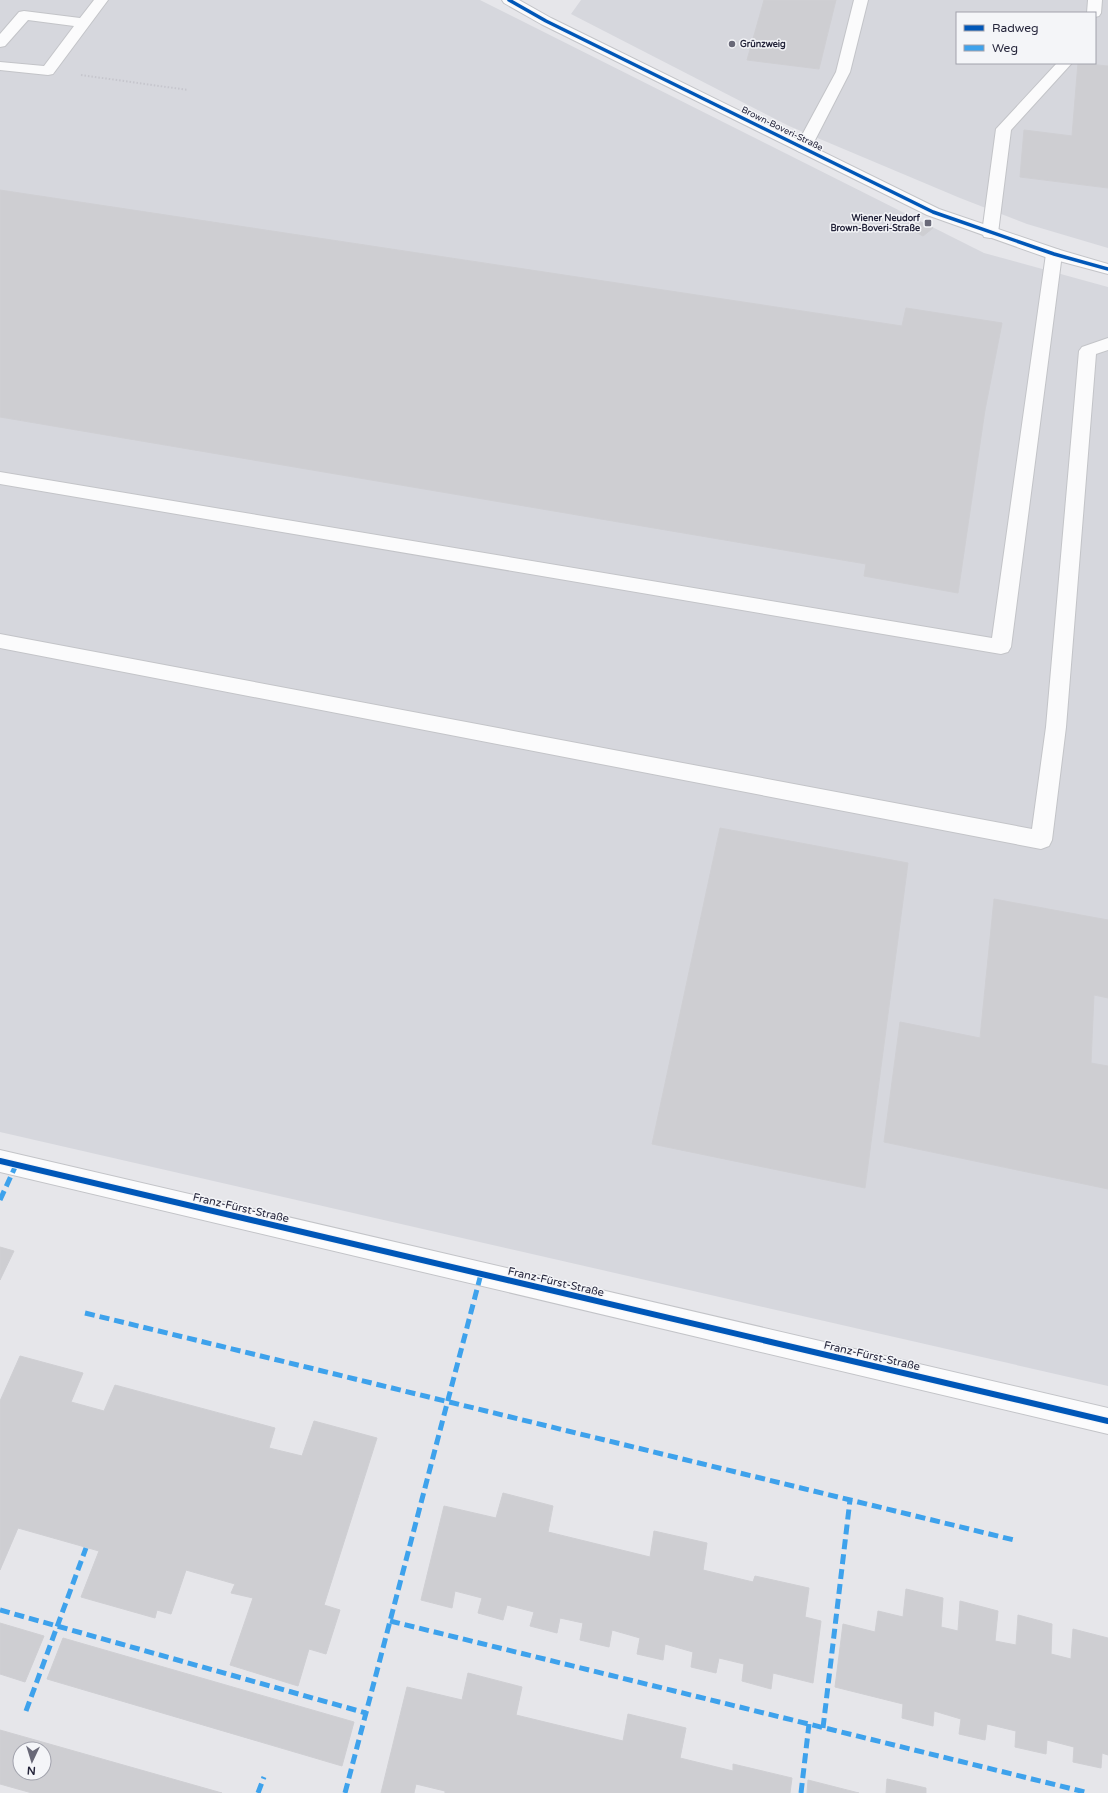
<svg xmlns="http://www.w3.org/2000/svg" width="1108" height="1793" font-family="'Varela Round',sans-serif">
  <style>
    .built { fill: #d6d7dd; fill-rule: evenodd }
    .building { fill: #ceced2; stroke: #cfcfd3; fill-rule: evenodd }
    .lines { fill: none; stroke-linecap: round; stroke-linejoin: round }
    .service-casing { stroke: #c3c4c8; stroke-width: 2 }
    .minor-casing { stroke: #c3c4c8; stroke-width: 2 }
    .tertiary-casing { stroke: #c3c4c8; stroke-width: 2 }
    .path { stroke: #c6c6cd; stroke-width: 2; stroke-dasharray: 1.5 2; stroke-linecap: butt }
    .service { fill: #fbfbfc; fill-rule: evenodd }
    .minor { fill: #fbfbfc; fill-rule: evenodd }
    .tertiary { fill: #fbfbfc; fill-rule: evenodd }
    .quiet { stroke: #3ea2ec; stroke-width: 5; stroke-dasharray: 10 5; stroke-linecap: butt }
    .cycleway-far1-casing { stroke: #f4f5f8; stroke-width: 5.5 }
    .cycleway-casing { stroke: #f4f5f8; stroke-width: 8 }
    .cycleway-far1 { stroke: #0057b8; stroke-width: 3.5 }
    .cycleway { stroke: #0057b8; stroke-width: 6 }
    .poi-dot { fill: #696978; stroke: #f4f5f8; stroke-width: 1.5 }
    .labels { text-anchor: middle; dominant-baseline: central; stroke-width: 3; stroke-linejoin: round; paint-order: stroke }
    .far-poi-label { font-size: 9px; font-weight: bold; fill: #25253b; stroke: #f4f5f8; text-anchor: start }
    .far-street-label { font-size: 9px; fill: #25253b; stroke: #f4f5f8 }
    .street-label { font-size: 11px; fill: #25253b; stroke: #f4f5f8 }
  </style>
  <rect width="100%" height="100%" fill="#e6e6ea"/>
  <g class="built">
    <path d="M0 0H480L984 253 1108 287V1386L0 1132Z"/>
    <path d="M581 0H1108V248L1027 224 960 198 789 126 571 14ZM957 13H1095V63H957Z"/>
  </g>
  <g class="building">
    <path d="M764 0H836L819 69 747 60Z"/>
    <path d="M1078 63 1108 66V188L1020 177 1024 130 1072 136Z"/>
    <path d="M0 190 902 326 906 308 1002 323 985 410 958 593 864 576 866 564 0 417Z"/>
    <path d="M920 222 933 228 923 236 910 229Z"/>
    <path d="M720 828 908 863 865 1188 652 1144Z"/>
    <path d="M994 899 1108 920V998L1094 995 1091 1063 1108 1066V1189L884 1142 900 1022 980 1038Z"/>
    <path d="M0 1247 14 1251 0 1280Z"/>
    <path d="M20 1356 83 1373 71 1402 104 1411 115 1385 275 1428 269 1448 302 1456 314 1421 377 1438 324 1605 340 1610 326 1654 309 1649 298 1686 230 1665 253 1598 231 1593 235 1584 186 1570 171 1614 157 1610 155 1618 81 1597 99 1551 18 1528 0 1570V1401Z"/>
    <path d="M503 1493 553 1506 548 1532 650 1557 654 1531 707 1543 703 1570 753 1582 755 1576 809 1588 805 1617 821 1621 813 1683 773 1673 771 1689 742 1681 744 1664 719 1658 716 1673 691 1667 693 1652 665 1644 663 1660 637 1654 640 1638 612 1630 609 1647 580 1640 583 1623 560 1618 557 1633 530 1626 534 1612 507 1605 503 1620 478 1613 482 1598 455 1591 452 1608 421 1600 444 1506 496 1518Z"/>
    <path d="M906 1589 943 1598 941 1627 958 1631 960 1601 998 1611 995 1641 1016 1645 1018 1615 1052 1624 1051 1654 1071 1659 1073 1629 1108 1638V1755L1102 1753 1101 1768 1073 1762 1074 1747 1047 1740 1046 1754 1015 1747 1016 1731 987 1724 985 1740 959 1734 961 1719 934 1711 933 1726 902 1718 903 1704 835 1687 843 1624 875 1632 878 1611 903 1617Z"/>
    <path d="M0 1623 44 1636 25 1682 0 1674Z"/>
    <path d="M63 1638 354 1722 342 1766 47 1679Z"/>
    <path d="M468 1673 522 1687 516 1715 623 1741 628 1714 686 1728 680 1758 733 1771V1764L792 1778 790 1793H445V1791L416 1784 414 1793H381L407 1687 462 1700Z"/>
    <path d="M0 1730 222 1793H32L0 1784ZM20 1749H44V1773H20Z"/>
    <path d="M887 1779 926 1788V1793H886Z"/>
    <path d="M808 1780 859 1793H807Z"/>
  </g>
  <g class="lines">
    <defs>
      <g id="service">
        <path d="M94 0H108L53 74 48 75 0 70V62L44 66 74 26 28 20 5 46 0 47V34L19 12 24 11 80 18Z"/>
        <path d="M854 0H868L850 72 811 148 808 151 803 153 798 151 795 148 836 72Z"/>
        <path d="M1088 0H1102L1101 13 1099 16 1095 17V13H1087Z"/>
        <path d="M1057 63H1072L1011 130 998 233 996 237 990 238 984 237 982 233 996 129Z"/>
        <path d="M1054 249 1060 250 1062 254 1011 647 1008 652 1001 654 0 484V472L992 638 1046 254 1048 250Z"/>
        <path d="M1108 338V350L1096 354 1066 727 1052 840 1049 846 1041 849 0 648V634L1032 829 1046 727 1079 351 1082 347Z"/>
      </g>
      <path id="minor" d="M0 1150 1108 1408V1434L0 1172Z"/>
      <path id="tertiary" d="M502 0H519L551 18 939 209 1060 250 1108 264V274L1048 258 927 215 541 24 504 3Z"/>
    </defs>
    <use href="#service" class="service-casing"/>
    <use href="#minor" class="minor-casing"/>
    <use href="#tertiary" class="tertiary-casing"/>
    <path class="path" d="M81 75 188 90"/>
    <use href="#service" class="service"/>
    <use href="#minor" class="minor"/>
    <use href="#tertiary" class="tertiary"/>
    <g class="quiet">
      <path d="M0 1200 16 1165"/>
      <path d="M85 1313 1014 1540"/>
      <path d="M0 1610 366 1713"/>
      <path d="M390 1621 1089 1793"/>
      <path d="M26 1711 86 1548"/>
      <path d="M823 1728 850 1500"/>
      <path d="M258 1793 264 1777"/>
      <path d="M345 1793 481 1274"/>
      <path d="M801 1793 809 1724"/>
    </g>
    <defs>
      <path id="cycleway-far1" d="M509 0 546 21 933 212 1054 254 1108 269"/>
      <path id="cycleway" d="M0 1161 1108 1421"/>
    </defs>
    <use href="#cycleway-far1" class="cycleway-far1-casing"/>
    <use href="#cycleway" class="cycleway-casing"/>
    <use href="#cycleway-far1" class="cycleway-far1"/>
    <use href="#cycleway" class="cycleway"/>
  </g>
  <g class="poi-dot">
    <circle cx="732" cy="44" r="4"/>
    <rect x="924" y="219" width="8" height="8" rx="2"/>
  </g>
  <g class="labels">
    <g class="far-poi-label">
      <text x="740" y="44">Grünzweig</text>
      <text x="920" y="218" text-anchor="end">Wiener Neudorf<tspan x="920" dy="10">Brown-Boveri-Straße</tspan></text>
    </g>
    <g class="far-street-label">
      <text transform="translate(782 129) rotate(26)">Brown-Boveri-Straße</text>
    </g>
    <g class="street-label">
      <text transform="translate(241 1208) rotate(13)">Franz-Fürst-Straße</text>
      <text transform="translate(556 1282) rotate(13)">Franz-Fürst-Straße</text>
      <text transform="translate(872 1356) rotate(13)">Franz-Fürst-Straße</text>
    </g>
  </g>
  <rect x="956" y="12" width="140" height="52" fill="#f4f5f8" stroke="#a1a2ac"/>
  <rect x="964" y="25" width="20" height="6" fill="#0057b8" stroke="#a1a2ac"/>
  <text x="992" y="32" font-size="12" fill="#25253b">Radweg</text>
  <rect x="964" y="45" width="20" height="6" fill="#3ea2ec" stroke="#a1a2ac"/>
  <text x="992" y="52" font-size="12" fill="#25253b">Weg</text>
  <g transform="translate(32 1761) rotate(184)"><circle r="19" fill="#f4f5f8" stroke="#a1a2ac"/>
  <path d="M0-3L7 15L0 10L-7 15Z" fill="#696978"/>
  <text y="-6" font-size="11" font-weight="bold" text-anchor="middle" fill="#25253b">N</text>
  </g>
</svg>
